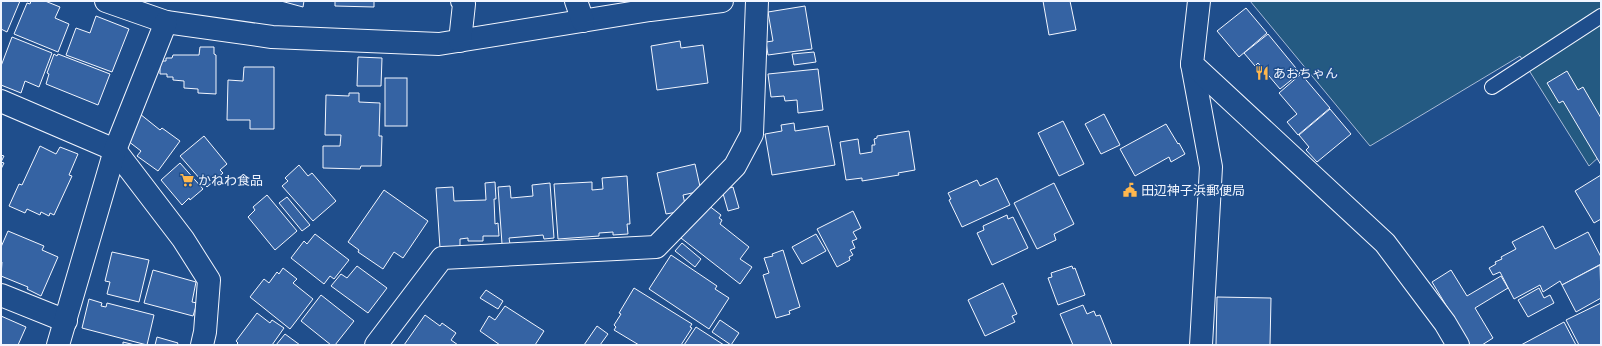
<svg xmlns="http://www.w3.org/2000/svg" width="1602" height="346" font-family="'Fira Sans Condensed','Noto Sans JP',sans-serif">
  <style>
    .green { fill: #245a82; stroke: #a8bbd7 }
    .building { fill: #3563a3; stroke: #f2f6ff }
    .lines { fill: none; stroke-linecap: round; stroke-linejoin: round }
    .service-casing { stroke: #f2f6ff; stroke-width: 16 }
    .minor-casing { stroke: #f2f6ff; stroke-width: 24 }
    .tertiary-casing { stroke: #f2f6ff; stroke-width: 24 }
    .service { stroke: #1f4e8c; stroke-width: 14 }
    .minor { stroke: #1f4e8c; stroke-width: 22 }
    .tertiary { stroke: #1f4e8c; stroke-width: 22 }
    .labels { text-anchor: middle; dominant-baseline: central; stroke-width: 3; stroke-linejoin: round; paint-order: stroke }
    .poi-label { font-size: 13px; fill: #f2f6ff; stroke: #1f4e8c; text-anchor: start }
  </style>
  <rect width="100%" height="100%" fill="#1f4e8c"/>
  <path class="green" d="M1250 1H1601V155L1589 166 1520 56 1370 146Z"/>
  <g class="building">
    <path d="M1 1H20L7 32 1 29Z"/>
    <path d="M31 1H45L60 7 55 18 69 24 58 52 14 34 27 3 30 4Z"/>
    <path d="M281 1H304L303 7Z"/>
    <path d="M335 1H374V7L335 6Z"/>
    <path d="M1043 1H1070L1076 30 1049 35Z"/>
    <path d="M805 6 812 49 768 55 766 42 773 41 768 12Z"/>
    <path d="M1246 8 1267 33 1239 57 1217 31Z"/>
    <path d="M96 16 129 29 112 72 66 55 76 28 90 33Z"/>
    <path d="M1268 34 1300 73 1280 89 1258 63 1255 66 1244 53Z"/>
    <path d="M12 37 52 53 39 87 25 81 21 93 1 85V66Z"/>
    <path d="M680 41 681 48 703 45 708 83 657 90 651 46Z"/>
    <path d="M200 47H214V54L216 55V94L198 93V89L184 88V81L173 80V77H167V74H160V61H166V58H172L173 55H199Z"/>
    <path d="M814 52 816 62 794 65 792 54Z"/>
    <path d="M54 54 57 56 58 54 110 74 98 105 46 84 49 74 47 73Z"/>
    <path d="M358 57 382 58 381 86H357Z"/>
    <path d="M244 67H274V129H250V120H227L228 80 243 81Z"/>
    <path d="M818 69 823 110 798 113 797 100 785 101 784 96 771 97 768 74Z"/>
    <path d="M1567 71 1578 90 1583 87 1601 118V165L1563 101 1559 103 1547 83Z"/>
    <path d="M1301 74 1330 108 1298 135 1287 122 1297 114 1279 93Z"/>
    <rect x="385" y="78" width="22" height="48"/>
    <path d="M349 93H359V102L380 103 379 136H382L381 166H361L360 169 323 168V146H340L341 135H325L326 95 349 96Z"/>
    <path d="M1330 109 1351 134 1317 162 1306 150 1309 147 1299 135Z"/>
    <path d="M140 114 160 130 162 128 180 141 158 171 137 156 141 151 128 141 134 133 129 129Z"/>
    <path d="M1104 114 1120 145 1101 154 1085 124Z"/>
    <path d="M1063 121 1084 164 1059 176 1038 133Z"/>
    <path d="M794 123 795 131 828 126 835 165 772 175 765 134 782 131 781 125Z"/>
    <path d="M1166 124 1178 144 1179 143 1185 154 1171 162 1169 157 1135 176 1120 149Z"/>
    <path d="M909 131 915 170 898 173 899 175 862 181V178L846 180 840 142 858 139 860 154 872 152V145H875L874 139 877 138V136Z"/>
    <path d="M204 136 227 164 220 170 223 173 207 187 180 156Z"/>
    <path d="M40 146 56 154 60 147 78 154 69 175 72 176 54 215 50 213 49 216 41 212 40 215 27 209 25 213 9 206 19 184 22 185Z"/>
    <path d="M1 155 4 156 1 162 4 163 1 169Z"/>
    <path d="M180 163 203 189 190 200 189 198 182 205 161 180Z"/>
    <path d="M695 164 701 191 683 195 685 204 681 205 683 211 666 214 657 173Z"/>
    <path d="M299 165 308 176 312 173 336 201 313 221 282 186 288 181 285 178Z"/>
    <path d="M1601 175V219L1594 223 1575 191Z"/>
    <path d="M627 176 630 224H627L628 234 613 235V232L599 233V236L558 239 554 184 592 182V190L603 189 602 178Z"/>
    <path d="M997 178 1010 205 962 227 949 200 951 199 948 193 977 180 980 186Z"/>
    <path d="M495 182 496 199H494L495 224 498 223 499 236H483V241H468V238L460 239V247L440 248 436 188 453 187 454 201 486 200 485 183Z"/>
    <path d="M550 183 554 238 544 239 543 235 509 238 510 244H502L498 187 510 186 511 198 533 196 532 185Z"/>
    <path d="M1054 183 1074 224 1054 234 1056 240 1037 249 1014 203Z"/>
    <path d="M733 187 739 208 728 211 722 190Z"/>
    <path d="M384 190 428 221 403 258 394 252 383 269 358 252 359 250 348 242Z"/>
    <path d="M267 195 297 231 275 250 248 217 255 210 253 207Z"/>
    <path d="M287 197 310 225 302 231 279 203Z"/>
    <path d="M708 205 721 215 719 218 722 220 720 224 749 247 740 259 752 267 740 284 681 238Z"/>
    <path d="M853 211 861 228 853 232 857 239 852 241 855 248 850 250 853 255 849 257 850 260 837 267 817 229Z"/>
    <path d="M1007 215 1008 219 1013 217 1028 248 992 265 977 233 984 230 983 226Z"/>
    <path d="M1543 226 1555 249 1588 232 1601 257V264L1562 285 1560 281 1543 292 1540 285 1514 299 1500 272 1493 275 1489 268 1496 264 1495 262 1502 259 1501 257 1516 249 1512 242Z"/>
    <path d="M8 231 44 246 42 250 58 257 41 296 27 289 28 287 1 276 2 262 1 261V247Z"/>
    <path d="M315 234 349 260 334 279 330 276 324 284 291 258 304 241 307 244Z"/>
    <path d="M816 234 826 251 802 264 792 247Z"/>
    <path d="M682 243 701 259 695 267 675 251Z"/>
    <path d="M783 250 800 307 789 311 790 314 776 318 763 275 769 273 764 258 773 256 772 254Z"/>
    <path d="M112 252 149 260 139 302 107 294 110 282 105 281Z"/>
    <path d="M671 255 717 286 715 289 729 298 709 329 649 289Z"/>
    <path d="M1600 265 1601 298 1576 312 1562 285Z"/>
    <path d="M357 266 387 288 368 313 331 286 341 274 347 278Z"/>
    <path d="M1072 266 1073 269 1075 268 1085 295 1058 305 1048 278 1052 277 1051 273Z"/>
    <path d="M283 268 297 279 293 283 313 299 290 329 250 297 264 279 269 283 277 272 279 274Z"/>
    <path d="M153 270 196 282 192 302 197 303 193 316 144 303Z"/>
    <path d="M1451 270 1467 296 1501 276 1508 288 1475 308 1493 338 1482 345H1470L1432 282Z"/>
    <path d="M1003 283 1017 314 1012 316 1015 322 985 336 968 300Z"/>
    <path d="M634 288 692 324 690 327 692 328 681 345H639L614 330 616 327 614 325 621 314 619 313Z"/>
    <path d="M1539 288 1544 298 1550 295 1554 303 1528 317 1518 300Z"/>
    <path d="M486 290 503 301 498 309 480 298Z"/>
    <path d="M321 295 354 321 335 345H331L301 321Z"/>
    <path d="M1217 297 1271 298 1270 345H1216Z"/>
    <path d="M89 299 102 303 101 306 106 307 107 303 154 315 147 345 82 328Z"/>
    <path d="M1601 303V345H1579L1566 320Z"/>
    <path d="M1083 305 1087 314 1094 311 1096 316 1100 315 1112 345H1073L1060 314Z"/>
    <path d="M505 306 544 331 535 345H500L480 331 489 316 495 320Z"/>
    <path d="M257 313 270 323 272 320 284 328 272 345H236L238 343 236 341Z"/>
    <path d="M425 315 440 326 442 323 456 333 451 340 458 345H404Z"/>
    <path d="M1 316 26 327 18 345H1Z"/>
    <path d="M720 320 739 333 731 345 712 332Z"/>
    <path d="M1564 322 1576 345H1521Z"/>
    <path d="M597 326 608 334 600 345H584Z"/>
    <path d="M696 327 724 345H684Z"/>
    <path d="M285 334 300 345H276Z"/>
    <path d="M157 337 178 343 177 345H155Z"/>
    <path d="M123 342 135 345H123Z"/>
  </g>
  <g class="lines">
    <defs>
      <path id="service" d="M1492 87 1601 16"/>
      <g id="minor">
        <path d="M106 1 166 22 272 37 439 44 650 10 722 1"/>
        <path d="M576 1 583 21"/>
        <path d="M460 41 464 4 462 1"/>
        <path d="M1192 64 1211 167 1201 345"/>
        <path d="M1 101 115 150 183 239 209 280 205 332 202 345"/>
        <path d="M1 295 66 321"/>
        <path d="M58 345 115 150 166 22"/>
        <path d="M376 345 442 258 656 247 735 166 752 134 757 1"/>
      </g>
      <path id="tertiary" d="M1199 1 1192 64 1385 243 1445 323 1458 345"/>
    </defs>
    <use href="#service" class="service-casing"/>
    <use href="#minor" class="minor-casing"/>
    <use href="#tertiary" class="tertiary-casing"/>
    <use href="#service" class="service"/>
    <use href="#minor" class="minor"/>
    <use href="#tertiary" class="tertiary"/>
  </g>
  <defs>
    <symbol id="restaurant-bare" viewBox="-9 -9 18 18"><path d="M-5-6h1v4h1v-4h1v4h1v-4h1v5L-1.5 .5V6h-2V.5L-5-1ZM5-6V6H3V1.5H1.5Q1.5-4 5-6Z" fill="#ffb74d" stroke="#1f4e8c" stroke-width="2.5" paint-order="stroke"/></symbol>
    <symbol id="supermarket-bare" viewBox="-9 -9 18 18"><path d="M-6-5.5h2.5l.6 2H6L4.5 2H-2.5L-4.4-4H-6ZM-1.5 3.2a1.3 1.3 0 1 0 .1 0ZM3 3.2a1.3 1.3 0 1 0 .1 0Z" fill="#ffb74d" stroke="#1f4e8c" stroke-width="2.5" paint-order="stroke"/></symbol>
    <symbol id="civic-bare" viewBox="-9 -9 18 18"><path d="M-.6-6.5H3V-4.5H.6V-3L4-1V1h2V6H-6V1h2V-1L-.6-3ZM-1.2 2.5V6h2.4V2.5Z" fill="#ffb74d" stroke="#1f4e8c" stroke-width="2.5" paint-order="stroke"/></symbol>
  </defs>
  <g fill-rule="evenodd">
    <use href="#restaurant-bare" x="1252" y="63" width="20" height="20"/>
    <use href="#supermarket-bare" x="177" y="170" width="20" height="20"/>
    <use href="#civic-bare" x="1120" y="180" width="20" height="20"/>
  </g>
  <g class="labels">
    <g class="poi-label">
      <text x="1273" y="73">あおちゃん</text>
      <text x="198" y="180">かねわ食品</text>
      <text x="1141" y="190">田辺神子浜郵便局</text>
    </g>
  </g>
  <rect width="1602" height="346" fill="none" stroke="#f2f6ff" stroke-width="4"/>
</svg>
